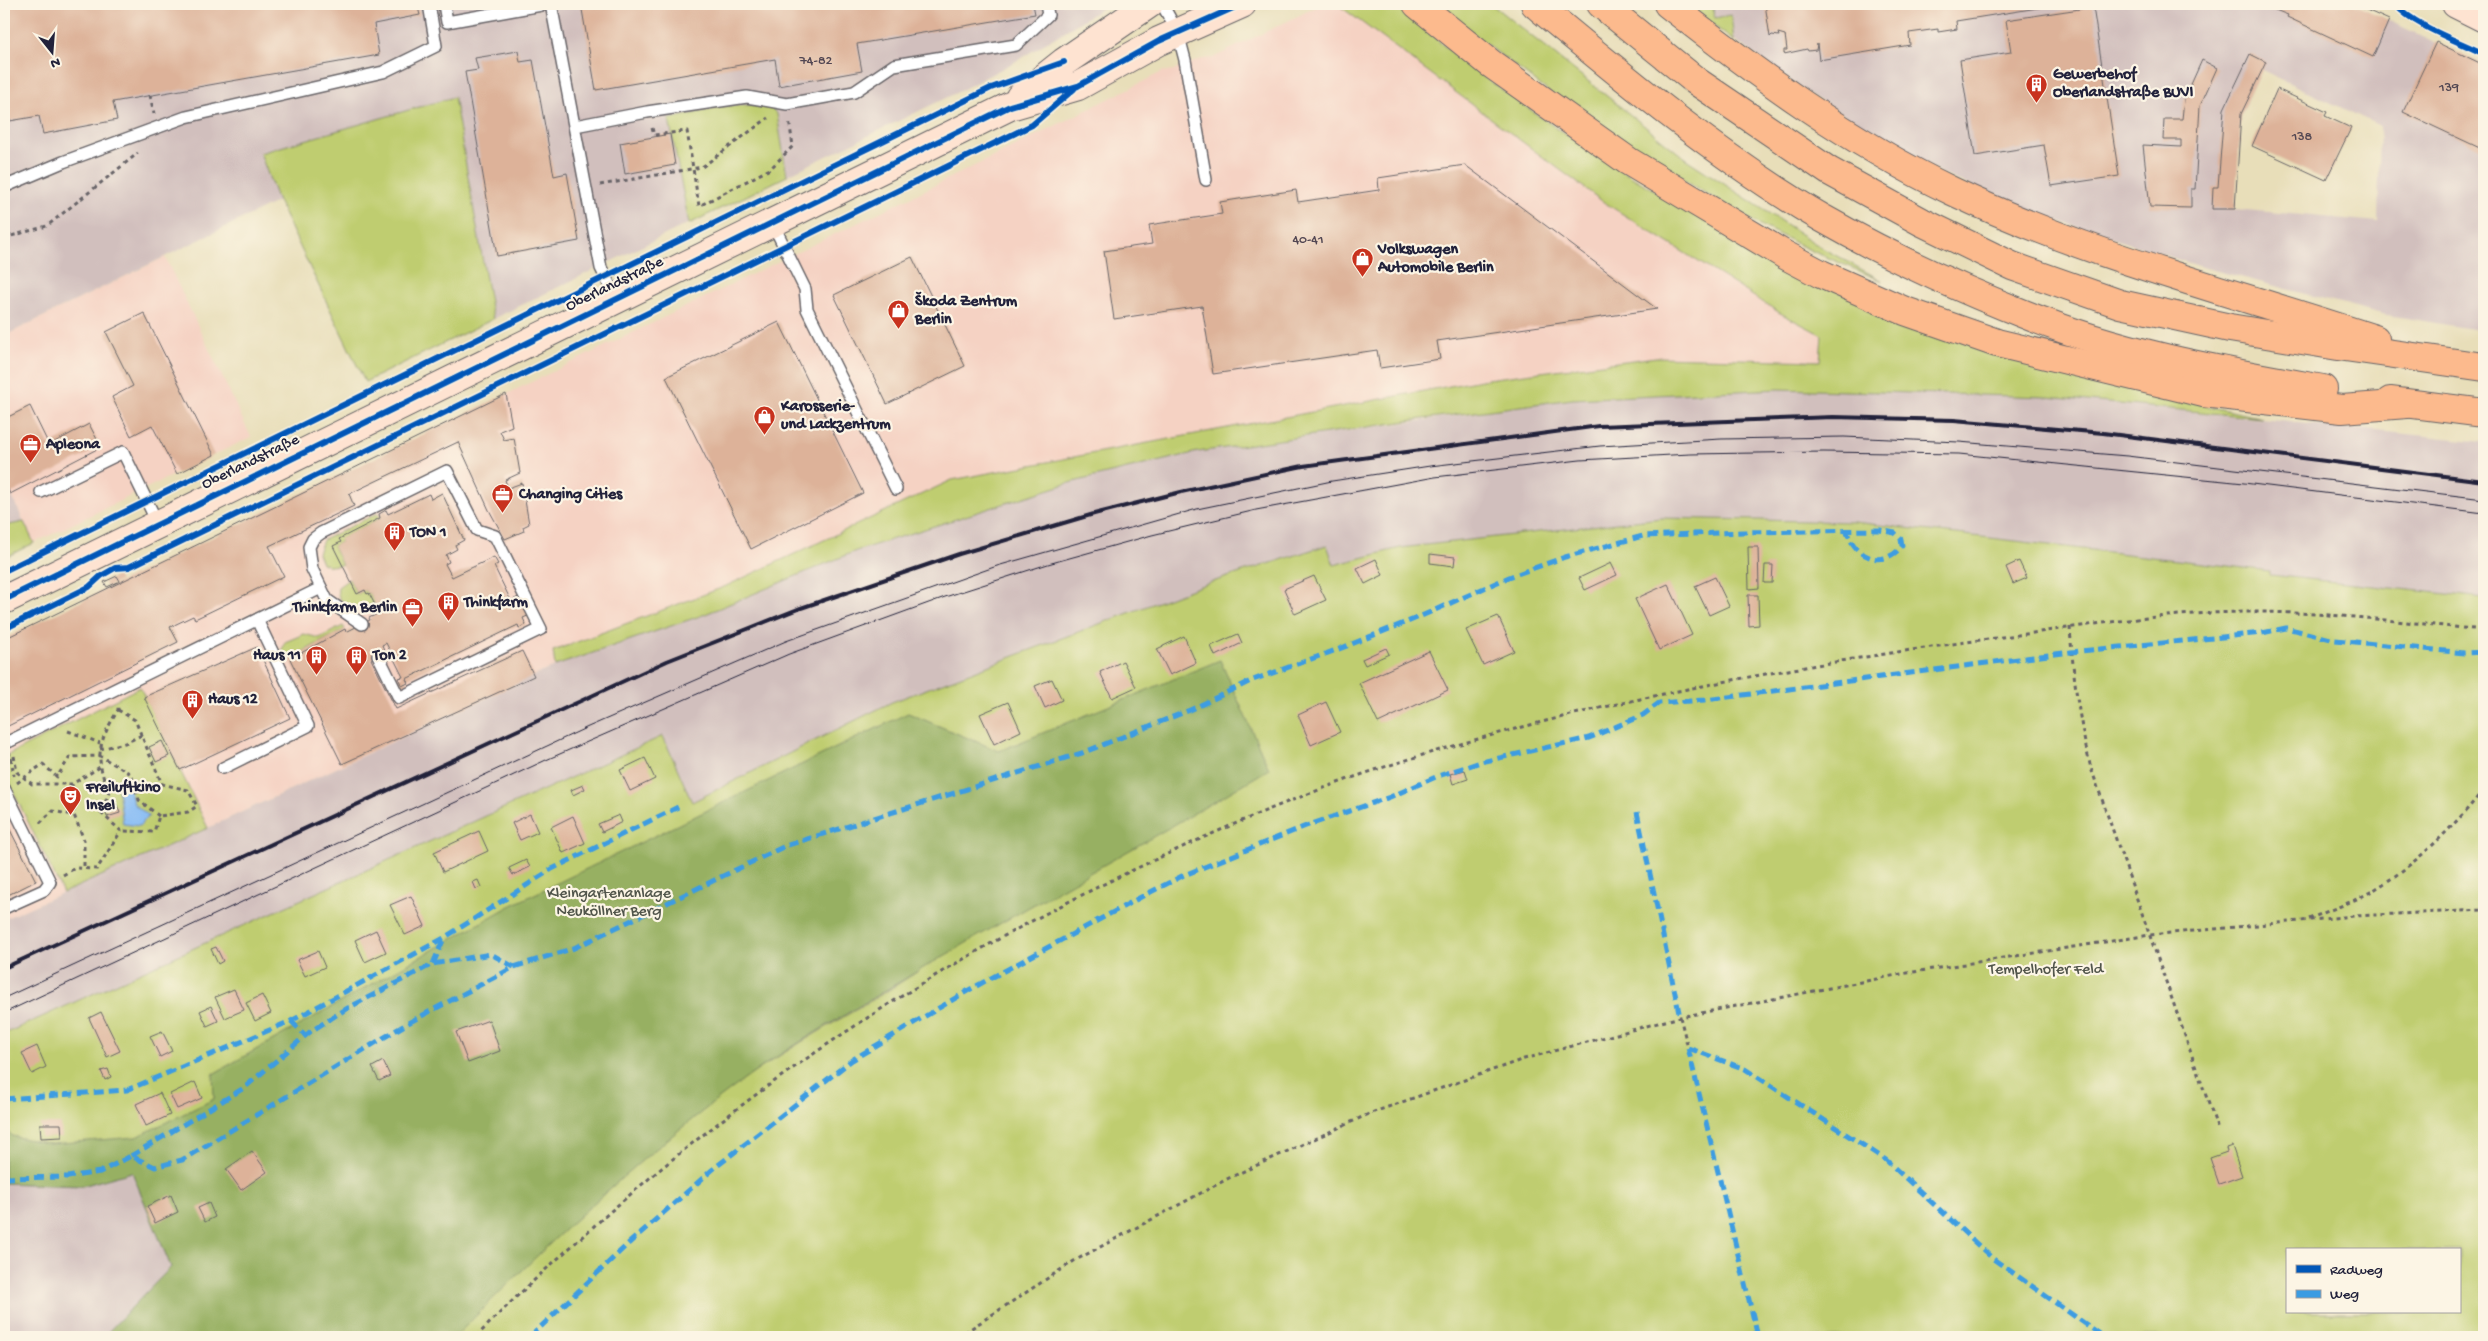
<svg xmlns="http://www.w3.org/2000/svg" width="2488" height="1341" font-family="'Gochi Hand',sans-serif">
  <style>
    .built { fill: #f5d2c3 }
    .industrial { fill: #d1bfbd; fill-rule: evenodd }
    .green { fill: #bfcd6f; stroke: #707855; fill-rule: evenodd }
    .forest { fill: #97b062; stroke: #5c694e }
    .water { fill: #87bcf5; stroke: #546f98 }
    .building { fill: #ddb299 }
    .lines { fill: none; stroke-linecap: round; stroke-linejoin: round }
    .lane-casing { stroke: #676467; stroke-width: 14 }
    .secondary-casing { stroke: #676467; stroke-width: 30 }
    .highway-casing { stroke: #676467; stroke-width: 30 }
    .path { stroke: #676467; stroke-width: 3; stroke-dasharray: 4 4; stroke-linecap: butt }
    .lane { stroke: #fff; stroke-width: 11 }
    .secondary { stroke: #fee3d1; stroke-width: 28 }
    .highway { stroke: #fcba8d; stroke-width: 28 }
    .tram { stroke: #22223b; stroke-width: 1 }
    .rail { stroke: #22223b; stroke-width: 4 }
    .path-bridge { stroke: #676467; stroke-width: 3; stroke-dasharray: 4 4; stroke-linecap: butt }
    .quiet { stroke: #3c9ce2; stroke-width: 5; stroke-dasharray: 10 5; stroke-linecap: butt }
    .cycleway-casing { stroke: #fcf5e5; stroke-width: 9 }
    .cycleway { stroke: #0057b8; stroke-width: 6 }
    .labels { text-anchor: middle; dominant-baseline: central; stroke-width: 4.5; stroke-linejoin: round; paint-order: stroke }
    .number-label { font-size: 14px; fill: #514652 }
    .poi-label { font-size: 16px; font-weight: bold; fill: #22223b; stroke: #fcf5e5; text-anchor: start }
    .street-label { font-size: 16px; fill: #22223b; stroke: #fcf5e5 }
    .park-label { font-size: 16px; fill: #51554b; stroke: #fcf5e5 }
  </style>
  <rect width="100%" height="100%" fill="#fcf5e5"/>
  <filter id="ink" filterUnits="userSpaceOnUse"><feTurbulence type="fractalNoise" baseFrequency=".02" numOctaves="2"/><feDisplacementMap in="SourceGraphic" scale="10" xChannelSelector="R" yChannelSelector="G"/><feConvolveMatrix kernelMatrix="1 2 1 2 8 2 1 2 1" color-interpolation-filters="sRGB"/></filter>
  <filter id="wash" filterUnits="userSpaceOnUse"><feTurbulence type="fractalNoise" baseFrequency=".0096" numOctaves="4" result="noise"/><feDisplacementMap in="SourceGraphic" scale="20" xChannelSelector="R" yChannelSelector="G"/><feGaussianBlur stdDeviation="1.12" result="paint"/><feColorMatrix in="noise" values="0 0 0 0 0 0 0 0 0 0 0 0 0 0 0 0 0 1.4 0 .05"/><feComposite in="paint" operator="in"/></filter>
  <g filter="url(#wash)">
    <rect width="100%" height="100%" fill="#e8deb9"/>
    <g class="built">
      <path d="M1322 4H1337L1602 201 1780 313 1822 335 1820 361 1656 357 1487 379 952 480 724 587 553 651 555 666 208 828 4 919V639L1001 153 1164 71 1168 72 1202 59 1213 58Z"/>
      <path d="M165 257 251 437 34 543 4 480V336Z"/>
    </g>
    <g class="industrial">
      <path d="M4 4H1109L1018 60 958 92 493 319 454 97 260 153 278 201 4 336Z"/>
      <path d="M1685 4H2353L2484 65V331L2382 314 2202 267 2027 211 1943 174 1812 96ZM2262 70 2380 126 2378 222 2235 209 2241 115Z"/>
      <path d="M1779 389 2047 397 2484 442V598L2269 575 2270 571 1854 522 1661 518 1400 548 1334 565 1327 545 892 702 692 803 663 736 4 1034V919L208 828 555 666 703 615 856 551 1069 483 1198 452 1573 399Z"/>
      <path d="M4 480 34 543 4 558Z"/>
      <path d="M132 1171 171 1267 103 1337H4V1183L82 1186Z"/>
    </g>
    <g class="green">
      <path d="M1337 4H1395L1463 62 1556 128 1635 179 1818 283 2211 407 2262 418 2047 397 1779 389 1573 399 1415 420 1198 452 1069 483 856 551 703 615 555 666 553 651 724 587 952 480 1487 379 1656 357 1820 361 1822 335 1780 313 1602 201Z"/>
      <path d="M1434 4H1491L1686 159 1822 248 1883 281 1812 251 1754 222 1595 127Z"/>
      <path d="M1685 4H1712L1715 18 1731 15 1734 41Z"/>
      <path d="M454 97 493 319 365 382 278 201 260 153Z"/>
      <path d="M767 104 777 114 787 176 689 224 669 119 726 106Z"/>
      <path d="M378 513 380 518 340 539 341 542 333 546 342 565 330 566 322 563 318 553 323 540Z"/>
      <path d="M1661 518 1854 522 2270 571V575L2484 598V1337H455C549 1242 646 1146 758 1070 815 1031 878 1000 934 960L171 1267 132 1171 82 1186 4 1183V1034L663 736 692 802 892 702 1203 585 1327 545 1334 565 1400 548ZM2287 1250H2459V1312H2287Z"/>
      <path d="M24 522 34 543 4 558V526Z"/>
      <path d="M349 579 357 594 365 590 367 594 369 593 375 604 353 608C343 603 336 599 338 587Z"/>
      <path d="M343 626 345 629 285 661 282 650 285 642 304 634 319 638Z"/>
      <path d="M140 687 208 828 63 893 4 773V757Z"/>
    </g>
    <path class="forest" d="M1220 660 1269 769C1140 847 1007 917 878 995 837 1020 794 1044 755 1072 646 1150 549 1242 455 1337H103L171 1267 132 1172 82 1186 4 1183V1126L12 1136 51 1144 136 1137 214 1099 213 1074 510 906 908 713 999 751Z"/>
    <path class="water" d="M128 785 134 804 149 816 139 826 123 824 118 789Z"/>
    <g id="blocks">
      <g class="building">
        <path d="M4 4H417L420 15 374 24 379 55 113 102 117 120 43 134 39 116 4 122Z"/>
        <path d="M581 4H1033L1035 14 857 44 862 71 779 86 775 59 596 90Z"/>
        <path d="M1765 4H2043L2044 7 1956 21 1957 29 1938 32V29L1909 33 1910 45 1819 60 1817 44 1816 50 1808 51 1807 49 1784 54V50H1787L1785 35 1778 33 1779 36 1772 35 1770 37Z"/>
        <path d="M2260 4H2353L2389 20 2373 57 2287 17 2288 15Z"/>
        <path d="M2093 7 2119 176 2051 186 2044 145 1975 156 1960 60 2011 52 2006 20Z"/>
        <path d="M2436 42 2484 65V150L2403 112Z"/>
        <path d="M518 51 520 62 533 60 554 176 567 173 579 241 497 256 465 72 478 70 475 58Z"/>
        <path d="M2250 54 2266 62 2241 114 2235 209H2212L2213 187H2218L2224 109Z"/>
        <path d="M2202 60 2217 68 2200 106 2195 189H2191V208L2150 207 2143 145 2181 147V140H2163L2164 119H2182L2184 100Z"/>
        <path d="M2277 89 2327 112 2325 116 2351 128 2326 180 2252 146Z"/>
        <path d="M670 134 675 165 625 174 620 143Z"/>
        <path d="M1465 165 1657 309 1437 341 1440 359 1380 368 1377 350 1213 374 1202 306 1114 319 1104 251 1152 244 1149 225 1222 214 1220 202 1296 190 1298 202 1379 190 1378 178Z"/>
        <path d="M912 257 965 366 887 404 834 295Z"/>
        <path d="M144 313 214 455 177 474 152 425 131 436 112 397 133 386 106 332Z"/>
        <path d="M779 322 863 493 751 549 666 377Z"/>
        <path d="M506 394 512 426 500 431 504 440 514 438 520 473 505 480 508 488 522 483 529 524 523 527 524 531 505 539 489 510 458 442 349 494 354 506 269 546 284 576 195 619 193 616 170 627 178 642 4 728V639Z"/>
        <path d="M30 406 49 445 89 424 101 447 10 494 4 480V419Z"/>
        <path d="M442 493 464 540 455 545 457 549 446 555 449 562 445 564 452 577 494 557 498 564 494 566 511 601 520 596 530 615 523 618 526 625 519 628 518 625 406 679 408 683 402 686 398 678 403 677 386 643 382 645 385 652 371 659 396 709 522 651 534 676 342 764 290 659 345 629 346 632 370 620 369 618 379 613 369 593 367 594 365 590 357 594 333 546 341 542 339 539 380 518 379 514 386 510 388 514 429 494 431 499Z"/>
        <path d="M1748 547H1758L1759 588 1749 589Z"/>
        <path d="M1430 554 1455 557 1454 566 1430 563Z"/>
        <path d="M1376 559 1383 575 1365 584 1357 568Z"/>
        <path d="M2019 561 2027 578 2013 584 2006 567Z"/>
        <path d="M1611 563 1617 575 1585 590 1579 578Z"/>
        <path d="M1765 565H1773L1772 583H1764Z"/>
        <path d="M117 576 120 581 107 587 104 582Z"/>
        <path d="M1314 576 1326 600 1295 614 1284 589Z"/>
        <path d="M1715 577 1729 606 1709 615 1695 586Z"/>
        <path d="M1668 584 1692 635 1659 650 1635 599Z"/>
        <path d="M1748 595H1758L1759 625 1749 626Z"/>
        <path d="M1498 616 1514 651 1483 665 1466 630Z"/>
        <path d="M1238 634 1242 643 1215 656 1211 646Z"/>
        <path d="M1184 636 1196 663 1170 675 1157 649Z"/>
        <path d="M257 647 290 718 180 770 144 697Z"/>
        <path d="M1386 648 1389 654 1365 665 1362 659Z"/>
        <path d="M1429 651 1448 690 1378 723 1359 683Z"/>
        <path d="M1123 661 1136 687 1112 698 1100 672Z"/>
        <path d="M1052 679 1062 700 1045 708 1035 686Z"/>
        <path d="M1008 702 1021 731 994 744 980 714Z"/>
        <path d="M1326 702 1340 732 1311 745 1298 715Z"/>
        <path d="M162 741 169 756 156 762 149 747Z"/>
        <path d="M645 758 655 779 630 791 620 770Z"/>
        <path d="M1465 770 1468 779 1453 784 1450 774Z"/>
        <path d="M583 785 585 789 573 795 571 790Z"/>
        <path d="M117 805 120 813 107 817 105 809Z"/>
        <path d="M530 814 538 832 520 840 512 823Z"/>
        <path d="M619 815 622 822 602 832 598 824Z"/>
        <path d="M573 816 585 843 563 853 551 827Z"/>
        <path d="M4 818 36 881 4 897Z"/>
        <path d="M479 831 488 851 443 872 434 852Z"/>
        <path d="M526 860 530 867 513 875 509 868Z"/>
        <path d="M478 880 481 887 476 889 473 882Z"/>
        <path d="M411 896 425 926 405 935 390 905Z"/>
        <path d="M376 930 386 952 365 962 355 940Z"/>
        <path d="M216 947 223 961 218 964 211 949Z"/>
        <path d="M318 951 325 967 305 976 297 960Z"/>
        <path d="M234 989 244 1010 225 1018 215 997Z"/>
        <path d="M262 995 271 1013 255 1021 246 1003Z"/>
        <path d="M211 1006 218 1021 207 1026 200 1011Z"/>
        <path d="M101 1012 120 1051 107 1057 89 1018Z"/>
        <path d="M489 1020 500 1051 468 1063 456 1032Z"/>
        <path d="M162 1031 172 1051 160 1057 150 1036Z"/>
        <path d="M37 1046 46 1067 32 1074 22 1053Z"/>
        <path d="M383 1061 390 1076 379 1081 372 1067Z"/>
        <path d="M108 1069 111 1077 105 1080 101 1071Z"/>
        <path d="M195 1082 202 1098 177 1109 170 1094Z"/>
        <path d="M160 1093 170 1115 146 1126 136 1104Z"/>
        <path d="M40 1124H61L62 1137 41 1138Z"/>
        <path d="M2232 1146 2242 1176 2219 1184 2210 1158 2227 1152 2226 1148Z"/>
        <path d="M252 1151 267 1172 241 1190 226 1169Z"/>
        <path d="M171 1195 178 1212 155 1223 147 1206Z"/>
        <path d="M209 1203 215 1217 205 1222 198 1208Z"/>
      </g>
    </g>
  </g>
  <g filter="url(#ink)">
    <use href="#blocks" fill-opacity="0" stroke="#676467" stroke-width="1"/>
    <g class="lines">
      <defs>
        <g id="lane">
          <path d="M444 4 447 22 547 4"/>
          <path d="M551 4 601 268 617 300"/>
          <path d="M1162 4 1178 33 1185 60 1206 180"/>
          <path d="M575 126 647 112 747 97 787 104 854 92 894 65 1016 45 1048 15 1046 4"/>
          <path d="M4 187 63 162 186 117 383 72 436 46 429 4"/>
          <path d="M773 224 805 289 807 309 896 489"/>
          <path d="M41 492 123 452 158 524"/>
          <path d="M362 624 327 600 312 569 309 547 313 539 321 533 447 471 477 530 495 536 541 629 399 698 378 655"/>
          <path d="M4 744 321 588"/>
          <path d="M223 768 308 726 257 620"/>
          <path d="M4 788 50 882 44 890 4 908"/>
        </g>
        <g id="secondary">
          <path d="M2456 4 2484 18"/>
          <path d="M1020 97 1064 62 1149 4"/>
          <path d="M4 600 1010 106 1078 86 1159 41 1242 4"/>
        </g>
        <g id="highway">
          <path d="M1417 4 1490 63 1628 161 1785 255 1821 274 1905 311 1997 343 2203 393 2342 409 2407 404"/>
          <path d="M1535 4C1624 78 1722 160 1822 218 1885 254 1956 287 2024 314 2119 353 2222 371 2323 389"/>
          <path d="M1601 4 1696 81 1829 171 1922 222 2012 266 2120 304 2230 328 2338 346 2484 367"/>
          <path d="M1668 4C1758 75 1848 141 1952 191 2088 256 2233 292 2375 339"/>
          <path d="M2390 401 2484 413"/>
        </g>
      </defs>
      <use href="#lane" class="lane-casing"/>
      <use href="#secondary" class="secondary-casing"/>
      <use href="#highway" class="highway-casing"/>
      <g class="path">
        <path d="M150 95 154 114"/>
        <path d="M652 128 654 135 687 131 699 206 770 169 793 146 789 120"/>
        <path d="M600 185 702 167 768 118"/>
        <path d="M4 238 47 226 138 153"/>
        <path d="M2070 627C2073 675 2079 722 2091 768L2218 1130"/>
        <path d="M118 710 135 720 162 784"/>
        <path d="M68 731 100 743"/>
        <path d="M100 749 125 743 142 735"/>
        <path d="M14 756 17 772 32 784H72L100 767"/>
        <path d="M11 758 14 776"/>
        <path d="M36 769 43 764 57 777 70 757 100 756 131 774 136 790 162 784 188 790 197 806 188 812 159 816 154 832 121 831"/>
        <path d="M72 784 74 815 84 840V868"/>
        <path d="M136 790 139 800 159 816"/>
        <path d="M40 823 52 811 74 815"/>
        <path d="M63 875 75 868 97 869 121 831 101 813 109 793C94 756 98 743 118 710V705"/>
        <path d="M2309 919C2330 910 2353 902 2372 891 2417 864 2452 829 2484 789"/>
        <path d="M1680 1017 1688 1048"/>
        <path d="M476 1337C507 1305 539 1275 572 1246 743 1089 939 960 1150 862 1223 828 1297 796 1375 770 1529 720 1687 686 1847 660 1909 650 1971 641 2033 633 2106 622 2180 612 2253 612 2330 612 2408 623 2484 630"/>
        <path d="M958 1337 1074 1261 1229 1178 1371 1113 1524 1059 1680 1017 1907 973 2150 935 2354 916 2484 910"/>
      </g>
      <use href="#lane" class="lane"/>
      <use href="#secondary" class="secondary"/>
      <use href="#highway" class="highway"/>
      <g class="tram">
        <path d="M4 998 588 727 786 641 997 566 1197 509 1332 481 1430 466 1600 446 1721 439 1844 437 1959 442 2127 456 2484 499"/>
        <path d="M4 1013 546 760 789 654 945 597 1048 564 1152 535 1256 510 1435 477 1580 460 1690 454 1824 452 1959 454 2244 483 2484 513"/>
      </g>
      <path class="rail" d="M4 968 667 661 798 609 959 554 1094 514 1181 492 1303 466 1599 426 1833 417 1954 420 2103 433 2484 481"/>
      <g class="path-bridge">
        <path d="M5 728 10 757"/>
        <path d="M17 783 36 769"/>
      </g>
      <g class="quiet">
        <path d="M1637 812 1680 1017"/>
        <path d="M433 964 444 938"/>
        <path d="M291 1021 306 1036"/>
        <path d="M1688 1048 1745 1069 1886 1160 1992 1258 2104 1337"/>
        <path d="M1688 1048 1758 1337"/>
        <path d="M4 1099 127 1090 291 1021 444 938 552 869 678 807"/>
        <path d="M131 1156 244 1088 311 1031 346 1009 433 964 491 954 514 967"/>
        <path d="M4 1178 68 1177 100 1172 131 1156 155 1167 182 1160 408 1023 514 967 574 948 785 846 1082 753 1190 710 1253 680 1339 649 1417 618 1509 577 1565 557 1643 536 1743 532 1880 530 1895 533 1901 539 1902 546C1882 571 1853 556 1846 529"/>
        <path d="M530 1337 628 1244 712 1170 852 1060 969 990 1141 897 1182 876 1306 826 1390 797 1438 776 1481 762 1589 738 1643 715 1659 703 1705 700 2071 652 2262 633 2286 628 2335 640 2464 653 2484 652"/>
      </g>
      <defs>
        <g id="cycleway">
          <path d="M2395 4C2414 26 2458 41 2484 54"/>
          <path d="M4 571 991 88 1064 62"/>
          <path d="M4 600 1010 106 1078 86 1159 41 1242 4"/>
          <path d="M4 629 89 587 101 576 115 568 129 567 1032 125 1074 89"/>
        </g>
      </defs>
      <use href="#cycleway" class="cycleway-casing"/>
      <use href="#cycleway" class="cycleway"/>
    </g>
  </g>
  <defs>
    <symbol id="building-pin" viewBox="-11 -11 22 30"><path d="M0 17L-7.5 6A9.5 9.5 0 1 1 7.5 6Z" fill="#c8321e" stroke="#fcf5e5"/><path d="M-4-6H4V6H1V3H-1V6H-4ZM-2.5-4.3h1.7v1.8h-1.7ZM.8-4.3h1.7v1.8H.8ZM-2.5-1h1.7V.8h-1.7ZM.8-1h1.7V.8H.8Z" fill="#fff"/></symbol>
    <symbol id="shop-pin" viewBox="-11 -11 22 30"><path d="M0 17L-7.5 6A9.5 9.5 0 1 1 7.5 6Z" fill="#c8321e" stroke="#fcf5e5"/><path d="M-5-2.5h2.3a2.7 3.5 0 0 1 5.4 0H5L5.5 6h-11ZM-1.5-2.5h3a1.5 2.3 0 0 0-3 0Z" fill="#fff"/></symbol>
    <symbol id="office-pin" viewBox="-11 -11 22 30"><path d="M0 17L-7.5 6A9.5 9.5 0 1 1 7.5 6Z" fill="#c8321e" stroke="#fcf5e5"/><path d="M-6-3h4V-5.5h4V-3h4V5H-6ZM-1-4.5V-3h2v-1.5ZM-6 0V1H6V0Z" fill="#fff"/></symbol>
    <symbol id="theatre-pin" viewBox="-11 -11 22 30"><path d="M0 17L-7.5 6A9.5 9.5 0 1 1 7.5 6Z" fill="#c8321e" stroke="#fcf5e5"/><path d="M-5-5.5Q0-4 5-5.5V0Q5 5 0 6Q-5 5-5 0ZM-3.3-2.5H-1v1.5H-3.3ZM1-2.5H3.3v1.5H1ZM-2.8 1Q0 5.5 2.8 1Z" fill="#fff"/></symbol>
  </defs>
  <g fill-rule="evenodd">
    <use href="#building-pin" x="2024" y="72" width="25" height="34"/>
    <use href="#shop-pin" x="1350" y="246" width="25" height="34"/>
    <use href="#shop-pin" x="886" y="298" width="25" height="34"/>
    <use href="#shop-pin" x="752" y="404" width="25" height="34"/>
    <use href="#office-pin" x="18" y="432" width="25" height="34"/>
    <use href="#office-pin" x="490" y="482" width="25" height="34"/>
    <use href="#building-pin" x="382" y="520" width="25" height="34"/>
    <use href="#building-pin" x="436" y="590" width="25" height="34"/>
    <use href="#office-pin" x="400" y="596" width="25" height="34"/>
    <use href="#building-pin" x="304" y="644" width="25" height="34"/>
    <use href="#building-pin" x="344" y="644" width="25" height="34"/>
    <use href="#building-pin" x="180" y="688" width="25" height="34"/>
    <use href="#theatre-pin" x="58" y="784" width="25" height="34"/>
  </g>
  <g class="labels">
    <g class="number-label">
      <text x="816" y="61">74-82</text>
      <text x="2449" y="88">139</text>
      <text x="2302" y="137">138</text>
      <text x="1308" y="240">40-41</text>
    </g>
    <g class="poi-label">
      <text x="2053" y="75">Gewerbehof<tspan x="2053" dy="18">Oberlandstraße BUVI</tspan></text>
      <text x="1378" y="250">Volkswagen<tspan x="1378" dy="18">Automobile Berlin</tspan></text>
      <text x="915" y="302">Škoda Zentrum<tspan x="915" dy="18">Berlin</tspan></text>
      <text x="781" y="407">Karosserie-<tspan x="781" dy="18">und Lackzentrum</tspan></text>
      <text x="46" y="445">Apleona</text>
      <text x="519" y="495">Changing Cities</text>
      <text x="410" y="533">TON 1</text>
      <text x="464" y="603">Thinkfarm</text>
      <text x="397" y="608" text-anchor="end">Thinkfarm Berlin</text>
      <text x="301" y="656" text-anchor="end">Haus 11</text>
      <text x="373" y="656">Ton 2</text>
      <text x="208" y="700">Haus 12</text>
      <text x="86" y="788">Freiluftkino<tspan x="86" dy="18">Insel</tspan></text>
    </g>
    <g class="street-label">
      <text transform="translate(615 285) rotate(-26)">Oberlandstraße</text>
      <text transform="translate(251 463) rotate(-26)">Oberlandstraße</text>
    </g>
    <g class="park-label">
      <text x="609" y="894">Kleingartenanlage<tspan x="609" dy="18">Neuköllner Berg</tspan></text>
      <text x="2046" y="970">Tempelhofer Feld</text>
    </g>
  </g>
  <rect width="2488" height="1341" fill="none" stroke="#fcf5e5" stroke-width="20"/>
  <rect x="2286" y="1248" width="175" height="65" fill="#fcf5e5" stroke="#a5a1a1"/>
  <rect x="2296" y="1265" width="25" height="8" fill="#0057b8" stroke="#a5a1a1"/>
  <text x="2330" y="1274" font-size="15" fill="#22223b">Radweg</text>
  <rect x="2296" y="1290" width="25" height="8" fill="#3c9ce2" stroke="#a5a1a1"/>
  <text x="2330" y="1298" font-size="15" fill="#22223b">Weg</text>
  <g transform="translate(52 52) rotate(163)" stroke="#fcf5e5" stroke-width="4" paint-order="stroke">
  <path d="M0-4L9 19L0 12L-9 19Z" fill="#22223b"/>
  <text y="-8" font-size="14" font-weight="bold" text-anchor="middle" fill="#22223b">N</text>
  </g>
</svg>
